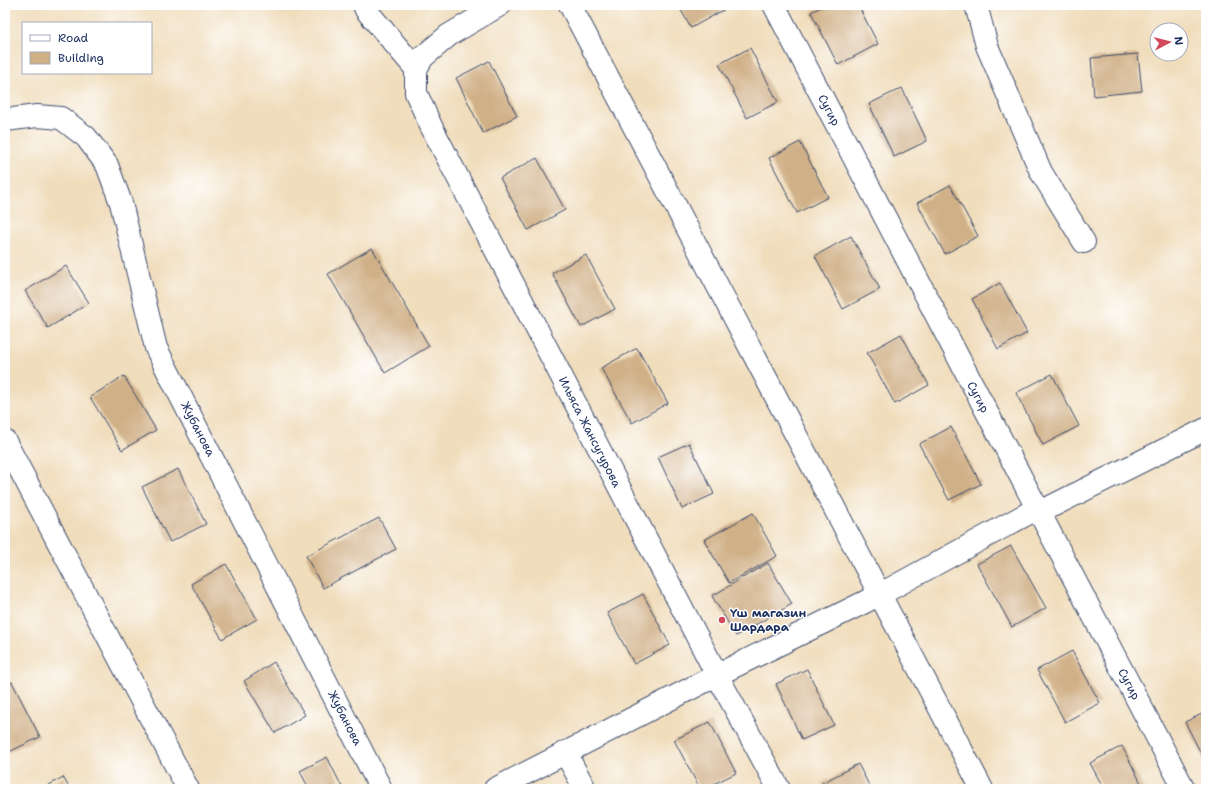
<svg xmlns="http://www.w3.org/2000/svg" width="1211" height="794" font-family="'Shantell Sans',sans-serif">
  <style>
    .building { fill: #d0b087 }
    .lines { fill: none; stroke-linecap: round; stroke-linejoin: round }
    .street-casing { stroke: #3b496c; stroke-width: 24 }
    .street { stroke: #fff; stroke-width: 22 }
    .poi-dot { fill: #d1495b; stroke: #fff; stroke-width: 1.5 }
    .labels { text-anchor: middle; dominant-baseline: central; stroke-width: 3; stroke-linejoin: round; paint-order: stroke }
    .street-label { font-size: 12px; fill: #1b2f5e; stroke: #fff }
    .poi-label { font-size: 12px; font-weight: bold; fill: #1b2f5e; stroke: #fff; text-anchor: start }
  </style>
  <rect width="100%" height="100%" fill="#fff"/>
  <filter id="ink" filterUnits="userSpaceOnUse"><feTurbulence type="fractalNoise" baseFrequency=".025" numOctaves="2"/><feDisplacementMap in="SourceGraphic" scale="8" xChannelSelector="R" yChannelSelector="G"/><feConvolveMatrix kernelMatrix="1 2 1 2 8 2 1 2 1" color-interpolation-filters="sRGB"/></filter>
  <filter id="wash" filterUnits="userSpaceOnUse"><feTurbulence type="fractalNoise" baseFrequency=".012" numOctaves="4" result="noise"/><feDisplacementMap in="SourceGraphic" scale="16" xChannelSelector="R" yChannelSelector="G"/><feGaussianBlur stdDeviation="0.9" result="paint"/><feColorMatrix in="noise" values="0 0 0 0 0 0 0 0 0 0 0 0 0 0 0 0 0 1.4 0 .05"/><feComposite in="paint" operator="in"/></filter>
  <g filter="url(#wash)">
    <rect width="100%" height="100%" fill="#f0ddbc"/>
    <g id="blocks">
      <g class="building">
        <path d="M678 5H726L727 8 691 28Z"/>
        <path d="M825 5H858L878 44 838 65 811 12Z"/>
        <path d="M750 48 778 102 747 118 719 64Z"/>
        <path d="M1138 54 1142 91 1094 96 1091 58Z"/>
        <path d="M489 61 517 116 483 133 456 78Z"/>
        <path d="M902 88 927 141 894 157 869 104Z"/>
        <path d="M800 142 828 197 797 213 769 158Z"/>
        <path d="M537 158 565 210 528 230 500 178Z"/>
        <path d="M950 185 978 236 945 254 917 203Z"/>
        <path d="M851 236 880 289 843 309 815 256Z"/>
        <path d="M372 248 429 346 385 373 328 274Z"/>
        <path d="M586 255 615 309 581 327 552 273Z"/>
        <path d="M66 266 89 303 48 328 25 291Z"/>
        <path d="M1000 283 1027 333 998 349 972 299Z"/>
        <path d="M901 334 929 385 895 404 867 353Z"/>
        <path d="M637 348 668 403 632 423 601 368Z"/>
        <path d="M1052 374 1079 426 1043 445 1016 393Z"/>
        <path d="M124 376 156 430 122 450 90 397Z"/>
        <path d="M951 427 981 484 949 500 919 444Z"/>
        <path d="M689 443 714 494 682 509 658 457Z"/>
        <path d="M178 469 206 524 170 542 142 487Z"/>
        <path d="M753 513 777 556 729 583 704 540Z"/>
        <path d="M379 518 396 549 323 588 306 556Z"/>
        <path d="M1011 546 1046 608 1012 627 977 564Z"/>
        <path d="M768 563 792 604 736 636 712 596Z"/>
        <path d="M226 564 257 619 222 639 191 584Z"/>
        <path d="M643 594 670 645 634 664 607 613Z"/>
        <path d="M1072 651 1100 703 1065 722 1037 670Z"/>
        <path d="M274 662 305 715 275 733 244 681Z"/>
        <path d="M807 669 834 725 802 740 776 684Z"/>
        <path d="M12 682 40 737 9 752 5 745V685Z"/>
        <path d="M1206 712V763L1185 722Z"/>
        <path d="M710 722 736 773 704 789H700L674 740Z"/>
        <path d="M1122 746 1144 789H1104L1090 763Z"/>
        <path d="M327 757 343 789H309L300 771Z"/>
        <path d="M858 764 871 789H825L822 783Z"/>
        <path d="M63 777 70 789H42Z"/>
      </g>
    </g>
  </g>
  <g filter="url(#ink)">
    <use href="#blocks" fill-opacity="0" stroke="#3b496c" stroke-width="1"/>
    <g class="lines">
      <defs>
        <g id="street">
          <path d="M364 5 366 10 416 69"/>
          <path d="M500 5 449 35 423 57 416 69V93L431 126 717 675 779 789"/>
          <path d="M570 5 982 789"/>
          <path d="M774 5 1184 789"/>
          <path d="M976 5 987 46 1041 172 1084 242"/>
          <path d="M5 120 37 116 61 118 86 137 107 165 121 203 156 348 381 789"/>
          <path d="M5 441 188 789"/>
          <path d="M1038 513 1206 429"/>
          <path d="M565 752 585 789"/>
          <path d="M495 789 717 675 879 595 1036 509"/>
        </g>
      </defs>
      <use href="#street" class="street-casing"/>
      <use href="#street" class="street"/>
    </g>
  </g>
  <circle class="poi-dot" cx="722" cy="620" r="4"/>
  <g class="labels">
    <g class="street-label">
      <text transform="translate(829 110) rotate(62)">Сугир</text>
      <text transform="translate(978 397) rotate(62)">Сугир</text>
      <text transform="translate(198 429) rotate(63)">Жубанова</text>
      <text transform="translate(590 432) rotate(63)">Ильяса Жансугурова</text>
      <text transform="translate(1129 684) rotate(62)">Сугир</text>
      <text transform="translate(345 718) rotate(63)">Жубанова</text>
    </g>
    <g class="poi-label">
      <text x="730" y="613">Үш магазин<tspan x="730" dy="14">Шардара</tspan></text>
    </g>
  </g>
  <rect width="1211" height="794" fill="none" stroke="#fff" stroke-width="20"/>
  <rect x="22" y="22" width="130" height="52" fill="#ffffff" stroke="#a4acbf"/>
  <rect x="30" y="35" width="20" height="6" fill="#ffffff" stroke="#a4acbf"/>
  <text x="58" y="42" font-size="12" fill="#1b2f5e">Road</text>
  <rect x="30" y="52" width="20" height="12" fill="#d0b087" stroke="#a4acbf"/>
  <text x="58" y="62" font-size="12" fill="#1b2f5e">Building</text>
  <g transform="translate(1169 42) rotate(83)"><circle r="19" fill="#ffffff" stroke="#a4acbf"/>
  <path d="M0-3L7 15L0 10L-7 15Z" fill="#d1495b"/>
  <text y="-6" font-size="11" font-weight="bold" text-anchor="middle" fill="#1b2f5e">N</text>
  </g>
</svg>
